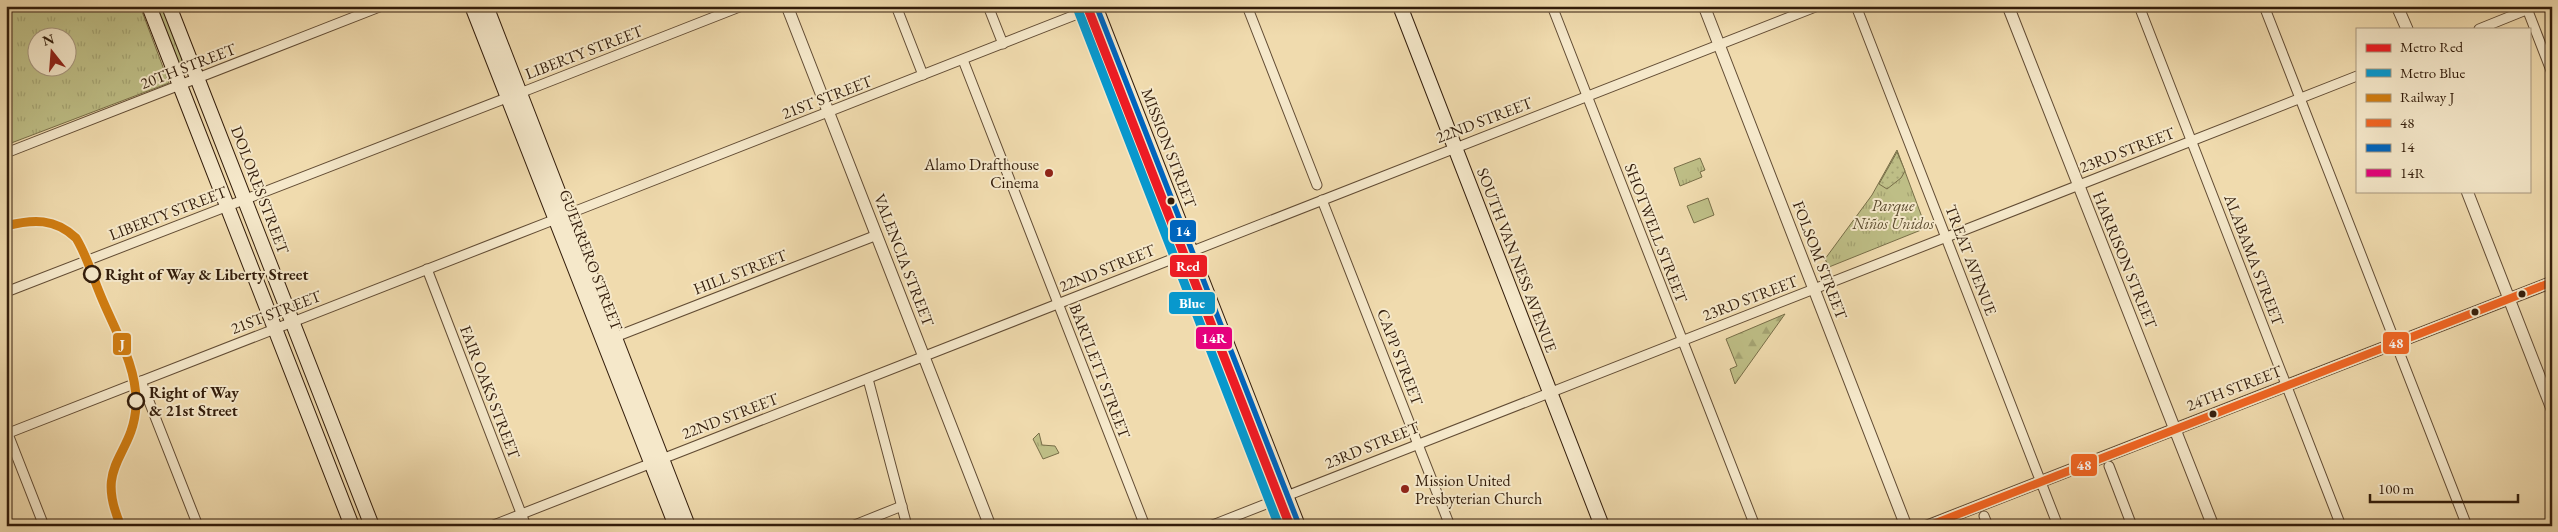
<svg xmlns="http://www.w3.org/2000/svg" width="2558" height="532" font-family="'EB Garamond',serif">
  <style>
    .grass { fill: url(#grass-tufts); stroke: #786e48; fill-rule: evenodd }
    .forest { fill: url(#forest-firs); stroke: #786e48 }
    .garden { fill: url(#garden-dots); stroke: #786e48 }
    .pitch { fill: #bebe86; stroke: #786e48 }
    .lines { fill: none; stroke-linecap: round; stroke-linejoin: round }
    .minor-casing { stroke: #624c34; stroke-width: 11 }
    .tertiary-casing { stroke: #624c34; stroke-width: 13 }
    .secondary-casing { stroke: #331d0b; stroke-width: 16 }
    .minor { stroke: #f5e8ca; stroke-width: 9 }
    .tertiary { stroke: #f5e8ca; stroke-width: 11 }
    .secondary { stroke: #f5e8ca; stroke-width: 14 }
    .bus-1-casing { stroke: #f5e8ca; stroke-width: 11 }
    .bus-2-casing { stroke: #f5e8ca; stroke-width: 11 }
    .bus-3-casing { stroke: #f5e8ca; stroke-width: 11 }
    .bus-1 { stroke: #f26522; stroke-width: 8 }
    .bus-2 { stroke: #0065bd; stroke-width: 8 }
    .bus-3 { stroke: #e5007d; stroke-width: 8 }
    .rail-1-casing { stroke: #f5e8ca; stroke-width: 12 }
    .rail-1 { stroke: #d07d12; stroke-width: 9 }
    .metro-1-casing { stroke: #f5e8ca; stroke-width: 12 }
    .metro-2-casing { stroke: #f5e8ca; stroke-width: 12 }
    .metro-1 { stroke: #ed1c24; stroke-width: 9 }
    .metro-2 { stroke: #0898cd; stroke-width: 9 }
    .poi-dot { fill: #8f2418; stroke: #f5e8ca; stroke-width: 2 }
    .bus-dot { fill: #331d0b; stroke: #f5e8ca; stroke-width: 2 }
    .stop-dot { fill: #f5e8ca; stroke: #331d0b; stroke-width: 2.5 }
    .labels { text-anchor: middle; dominant-baseline: central; stroke-width: 4; stroke-linejoin: round; paint-order: stroke }
    .street-label { font-size: 16px; fill: #331d0b; stroke: #f5e8ca }
    .poi-label { font-size: 16px; fill: #331d0b; stroke: #f5e8ca; text-anchor: end }
    .park-label { font-size: 16px; font-style: italic; fill: #5d4d30; stroke: #f5e8ca }
    .stop-label { font-size: 16px; font-weight: bold; fill: #331d0b; stroke: #f5e8ca; text-anchor: start }
    .line-badge { stroke: #f5e8ca; stroke-width: 2 }
    .badge-label { font-size: 14px; text-anchor: middle; font-weight: bold; fill: #fff }
  </style>
  <defs>
    <pattern id="grass-tufts" width="24" height="20" patternUnits="userSpaceOnUse" patternTransform="scale(1.25)"><rect width="24" height="20" fill="#bebe86"/><path d="M3 7l-1-3M5 7V3M7 7l1-3M15 17l-1-3M17 17v-4M19 17l1-3" fill="none" stroke="#a4a372"/></pattern>
    <pattern id="forest-firs" width="22" height="20" patternUnits="userSpaceOnUse" patternTransform="scale(1.25)"><rect width="22" height="20" fill="#bebe86"/><path d="M5 1l3.5 6h-7zM16 11l3.5 6h-7z" fill="#a4a372"/></pattern>
    <pattern id="garden-dots" width="8" height="8" patternUnits="userSpaceOnUse" patternTransform="scale(1.25)"><rect width="8" height="8" fill="#bebe86"/><path d="M2 2h.1M6 6h.1" fill="none" stroke="#a4a372" stroke-width="1.8" stroke-linecap="round"/></pattern>
  </defs>
  <rect width="100%" height="100%" fill="#f0dbae"/>
  <filter id="stains"><feTurbulence type="fractalNoise" baseFrequency=".004" numOctaves="4"/><feColorMatrix values="0 0 0 0 .2 0 0 0 0 .09 0 0 0 0 .02 0 0 0 .5 -.17"/></filter>
  <radialGradient id="worn" r=".72"><stop offset=".6" stop-color="#630" stop-opacity="0"/><stop offset="1" stop-color="#630" stop-opacity=".3"/></radialGradient>
  <g class="grass">
    <path d="M6 6H140L169 83 6 145ZM38 38H68V68H38Z"/>
    <path d="M152 6H162L182 57 181 63 179 64Z"/>
    <path d="M1897 150 1926 228 1829 267 1825 259 1872 195Z"/>
    <path d="M1700 158 1705 170 1700 172 1702 177 1680 186 1674 168Z"/>
    <path d="M1039 433 1042 445 1055 446 1059 453 1043 459 1033 439Z"/>
  </g>
  <path class="forest" d="M1785 314 1735 384 1730 369 1737 366 1726 339Z"/>
  <path class="garden" d="M1897 152 1905 171 1901 178 1887 189 1879 184Z"/>
  <path class="pitch" d="M1708 198 1714 215 1694 223 1687 206Z"/>
  <g class="lines">
    <defs>
      <g id="minor">
        <path d="M896 6 923 75"/>
        <path d="M988 6 1003 44"/>
        <path d="M1247 6 1317 185"/>
        <path d="M1552 6 1755 526"/>
        <path d="M1856 6 2058 526"/>
        <path d="M2139 6 2341 526"/>
        <path d="M2264 6 2467 526"/>
        <path d="M2526 6 2552 73"/>
        <path d="M2479 29 2536 6"/>
        <path d="M963 60 1145 526"/>
        <path d="M520 93 742 6"/>
        <path d="M6 153 382 6"/>
        <path d="M1322 200 1450 526"/>
        <path d="M568 214 1098 6"/>
        <path d="M427 269 526 526"/>
        <path d="M6 292 509 97"/>
        <path d="M615 337 877 235"/>
        <path d="M868 379 907 526"/>
        <path d="M141 381 198 526"/>
        <path d="M6 429 44 526"/>
        <path d="M6 434 556 219"/>
        <path d="M2109 466 2132 526"/>
        <path d="M1984 516 1988 526"/>
        <path d="M491 526 1818 6"/>
        <path d="M852 526 902 506"/>
        <path d="M1210 526 2357 76"/>
      </g>
      <g id="tertiary">
        <path d="M787 6 990 526"/>
        <path d="M1704 6 1906 526"/>
        <path d="M2008 6 2213 526"/>
        <path d="M2397 6 2407 29"/>
        <path d="M2467 191 2552 409"/>
        <path d="M1927 526 2552 282"/>
      </g>
      <g id="secondary">
        <path d="M149 6 352 526"/>
        <path d="M169 6 372 526"/>
        <path d="M472 6 676 526"/>
        <path d="M486 6 688 526"/>
        <path d="M1095 6 1298 526"/>
        <path d="M1400 6 1602 526"/>
      </g>
    </defs>
    <use href="#minor" class="minor-casing"/>
    <use href="#tertiary" class="tertiary-casing"/>
    <use href="#secondary" class="secondary-casing"/>
    <use href="#minor" class="minor"/>
    <use href="#tertiary" class="tertiary"/>
    <use href="#secondary" class="secondary"/>
    <defs>
      <path id="bus-1" d="M1928 526 2552 282"/>
      <path id="bus-2" d="M1095 6 1298 526"/>
      <path id="bus-3" d="M1086 10 1287 526"/>
    </defs>
    <use href="#bus-1" class="bus-1-casing"/>
    <use href="#bus-2" class="bus-2-casing"/>
    <use href="#bus-3" class="bus-3-casing"/>
    <use href="#bus-1" class="bus-1"/>
    <use href="#bus-2" class="bus-2"/>
    <use href="#bus-3" class="bus-3"/>
    <defs>
      <path id="rail-1" d="M6 226C33 219 55 218 76 238 87 256 92 275 100 294 114 329 138 367 136 406 133 458 93 463 121 526"/>
    </defs>
    <use href="#rail-1" class="rail-1-casing"/>
    <use href="#rail-1" class="rail-1"/>
    <defs>
      <path id="metro-1" d="M1087 6 1290 526"/>
      <path id="metro-2" d="M1078 10 1279 526"/>
    </defs>
    <use href="#metro-1" class="metro-1-casing"/>
    <use href="#metro-2" class="metro-2-casing"/>
    <use href="#metro-1" class="metro-1"/>
    <use href="#metro-2" class="metro-2"/>
  </g>
  <g class="poi-dot">
    <circle cx="1049" cy="173" r="5"/>
    <circle cx="1405" cy="489" r="5"/>
  </g>
  <g class="bus-dot">
    <circle cx="1171" cy="201" r="4.5"/>
    <circle cx="2522" cy="294" r="4.5"/>
    <circle cx="2475" cy="312" r="4.5"/>
    <circle cx="2213" cy="414" r="4.5"/>
  </g>
  <g class="stop-dot">
    <circle cx="92" cy="274" r="8"/>
    <circle cx="136" cy="401" r="8"/>
  </g>
  <g class="labels">
    <g class="street-label">
      <text transform="translate(584 52) rotate(-21)">LIBERTY STREET</text>
      <text transform="translate(188 66) rotate(-21)">20TH STREET</text>
      <text transform="translate(827 97) rotate(-21)">21ST STREET</text>
      <text transform="translate(1484 120) rotate(-21)">22ND STREET</text>
      <text transform="translate(1169 148) rotate(69)">MISSION STREET</text>
      <text transform="translate(2127 150) rotate(-21)">23RD STREET</text>
      <text transform="translate(260 190) rotate(69)">DOLORES STREET</text>
      <text transform="translate(168 213) rotate(-21)">LIBERTY STREET</text>
      <text transform="translate(1656 233) rotate(69)">SHOTWELL STREET</text>
      <text transform="translate(591 260) rotate(69)">GUERRERO STREET</text>
      <text transform="translate(904 260) rotate(69)">VALENCIA STREET</text>
      <text transform="translate(1517 260) rotate(69)">SOUTH VAN NESS AVENUE</text>
      <text transform="translate(1820 260) rotate(69)">FOLSOM STREET</text>
      <text transform="translate(1971 260) rotate(69)">TREAT AVENUE</text>
      <text transform="translate(2125 260) rotate(68)">HARRISON STREET</text>
      <text transform="translate(2254 260) rotate(69)">ALABAMA STREET</text>
      <text transform="translate(1107 268) rotate(-22)">22ND STREET</text>
      <text transform="translate(740 272) rotate(-21)">HILL STREET</text>
      <text transform="translate(1750 298) rotate(-21)">23RD STREET</text>
      <text transform="translate(276 312) rotate(-21)">21ST STREET</text>
      <text transform="translate(1400 357) rotate(69)">CAPP STREET</text>
      <text transform="translate(1100 371) rotate(69)">BARTLETT STREET</text>
      <text transform="translate(2234 388) rotate(-21)">24TH STREET</text>
      <text transform="translate(490 392) rotate(69)">FAIR OAKS STREET</text>
      <text transform="translate(730 416) rotate(-21)">22ND STREET</text>
      <text transform="translate(1372 445) rotate(-22)">23RD STREET</text>
    </g>
    <g class="poi-label">
      <text x="1039" y="164">Alamo Drafthouse<tspan x="1039" dy="18">Cinema</tspan></text>
      <text x="1415" y="480" text-anchor="start">Mission United<tspan x="1415" dy="18">Presbyterian Church</tspan></text>
    </g>
    <g class="park-label">
      <text x="1893" y="205">Parque<tspan x="1893" dy="18">Niños Unidos</tspan></text>
    </g>
    <g class="stop-label">
      <text x="105" y="274">Right of Way &amp; Liberty Street</text>
      <text x="149" y="392">Right of Way<tspan x="149" dy="18">&amp; 21st Street</tspan></text>
    </g>
  </g>
  <g class="line-badge">
    <rect x="1169" y="219" width="28" height="24" rx="5" fill="#0065bd"/>
    <rect x="1169" y="254" width="39" height="24" rx="5" fill="#ed1c24"/>
    <rect x="1168" y="291" width="48" height="24" rx="5" fill="#0898cd"/>
    <rect x="1195" y="326" width="38" height="24" rx="5" fill="#e5007d"/>
    <rect x="2382" y="331" width="28" height="24" rx="5" fill="#f26522"/>
    <rect x="112" y="332" width="20" height="24" rx="5" fill="#d07d12"/>
    <rect x="2070" y="453" width="28" height="24" rx="5" fill="#f26522"/>
  </g>
  <g class="badge-label">
    <text x="1183" y="236">14</text>
    <text x="1188" y="271">Red</text>
    <text x="1192" y="308">Blue</text>
    <text x="1214" y="343">14R</text>
    <text x="2396" y="348">48</text>
    <text x="122" y="349">J</text>
    <text x="2084" y="470">48</text>
  </g>
  <rect width="2558" height="532" fill="none" stroke="#f0dbae" stroke-width="25"/>
  <rect x="8" y="8" width="2543" height="517" fill="none" stroke="#331d0b" stroke-width="2.5"/>
  <rect x="12" y="12" width="2533" height="507" fill="none" stroke="#331d0b"/>
  <rect x="2356" y="28" width="175" height="165" fill="#f5e8ca" stroke="#a7977e"/>
  <rect x="2366" y="44" width="25" height="8" fill="#ed1c24" stroke="#a7977e"/>
  <text x="2400" y="52" font-size="15" fill="#331d0b">Metro Red</text>
  <rect x="2366" y="69" width="25" height="8" fill="#0898cd" stroke="#a7977e"/>
  <text x="2400" y="78" font-size="15" fill="#331d0b">Metro Blue</text>
  <rect x="2366" y="94" width="25" height="8" fill="#d07d12" stroke="#a7977e"/>
  <text x="2400" y="102" font-size="15" fill="#331d0b">Railway J</text>
  <rect x="2366" y="119" width="25" height="8" fill="#f26522" stroke="#a7977e"/>
  <text x="2400" y="128" font-size="15" fill="#331d0b">48</text>
  <rect x="2366" y="144" width="25" height="8" fill="#0065bd" stroke="#a7977e"/>
  <text x="2400" y="152" font-size="15" fill="#331d0b">14</text>
  <rect x="2366" y="169" width="25" height="8" fill="#e5007d" stroke="#a7977e"/>
  <text x="2400" y="178" font-size="15" fill="#331d0b">14R</text>
  <g transform="translate(52 52) rotate(343)"><circle r="24" fill="#f5e8ca" stroke="#a7977e"/>
  <path d="M0-4L9 19L0 12L-9 19Z" fill="#8f2418"/>
  <text y="-8" font-size="14" font-weight="bold" text-anchor="middle" fill="#331d0b">N</text>
  </g>
  <path d="M2370 494v8h148v-8" fill="none" stroke="#331d0b" stroke-width="2.5"/>
  <text x="2378" y="494" font-size="15" fill="#331d0b" stroke="#f5e8ca" stroke-width="4" paint-order="stroke">100 m</text>
  <rect width="100%" height="100%" filter="url(#stains)"/>
  <rect width="100%" height="100%" fill="url(#worn)"/>
</svg>
